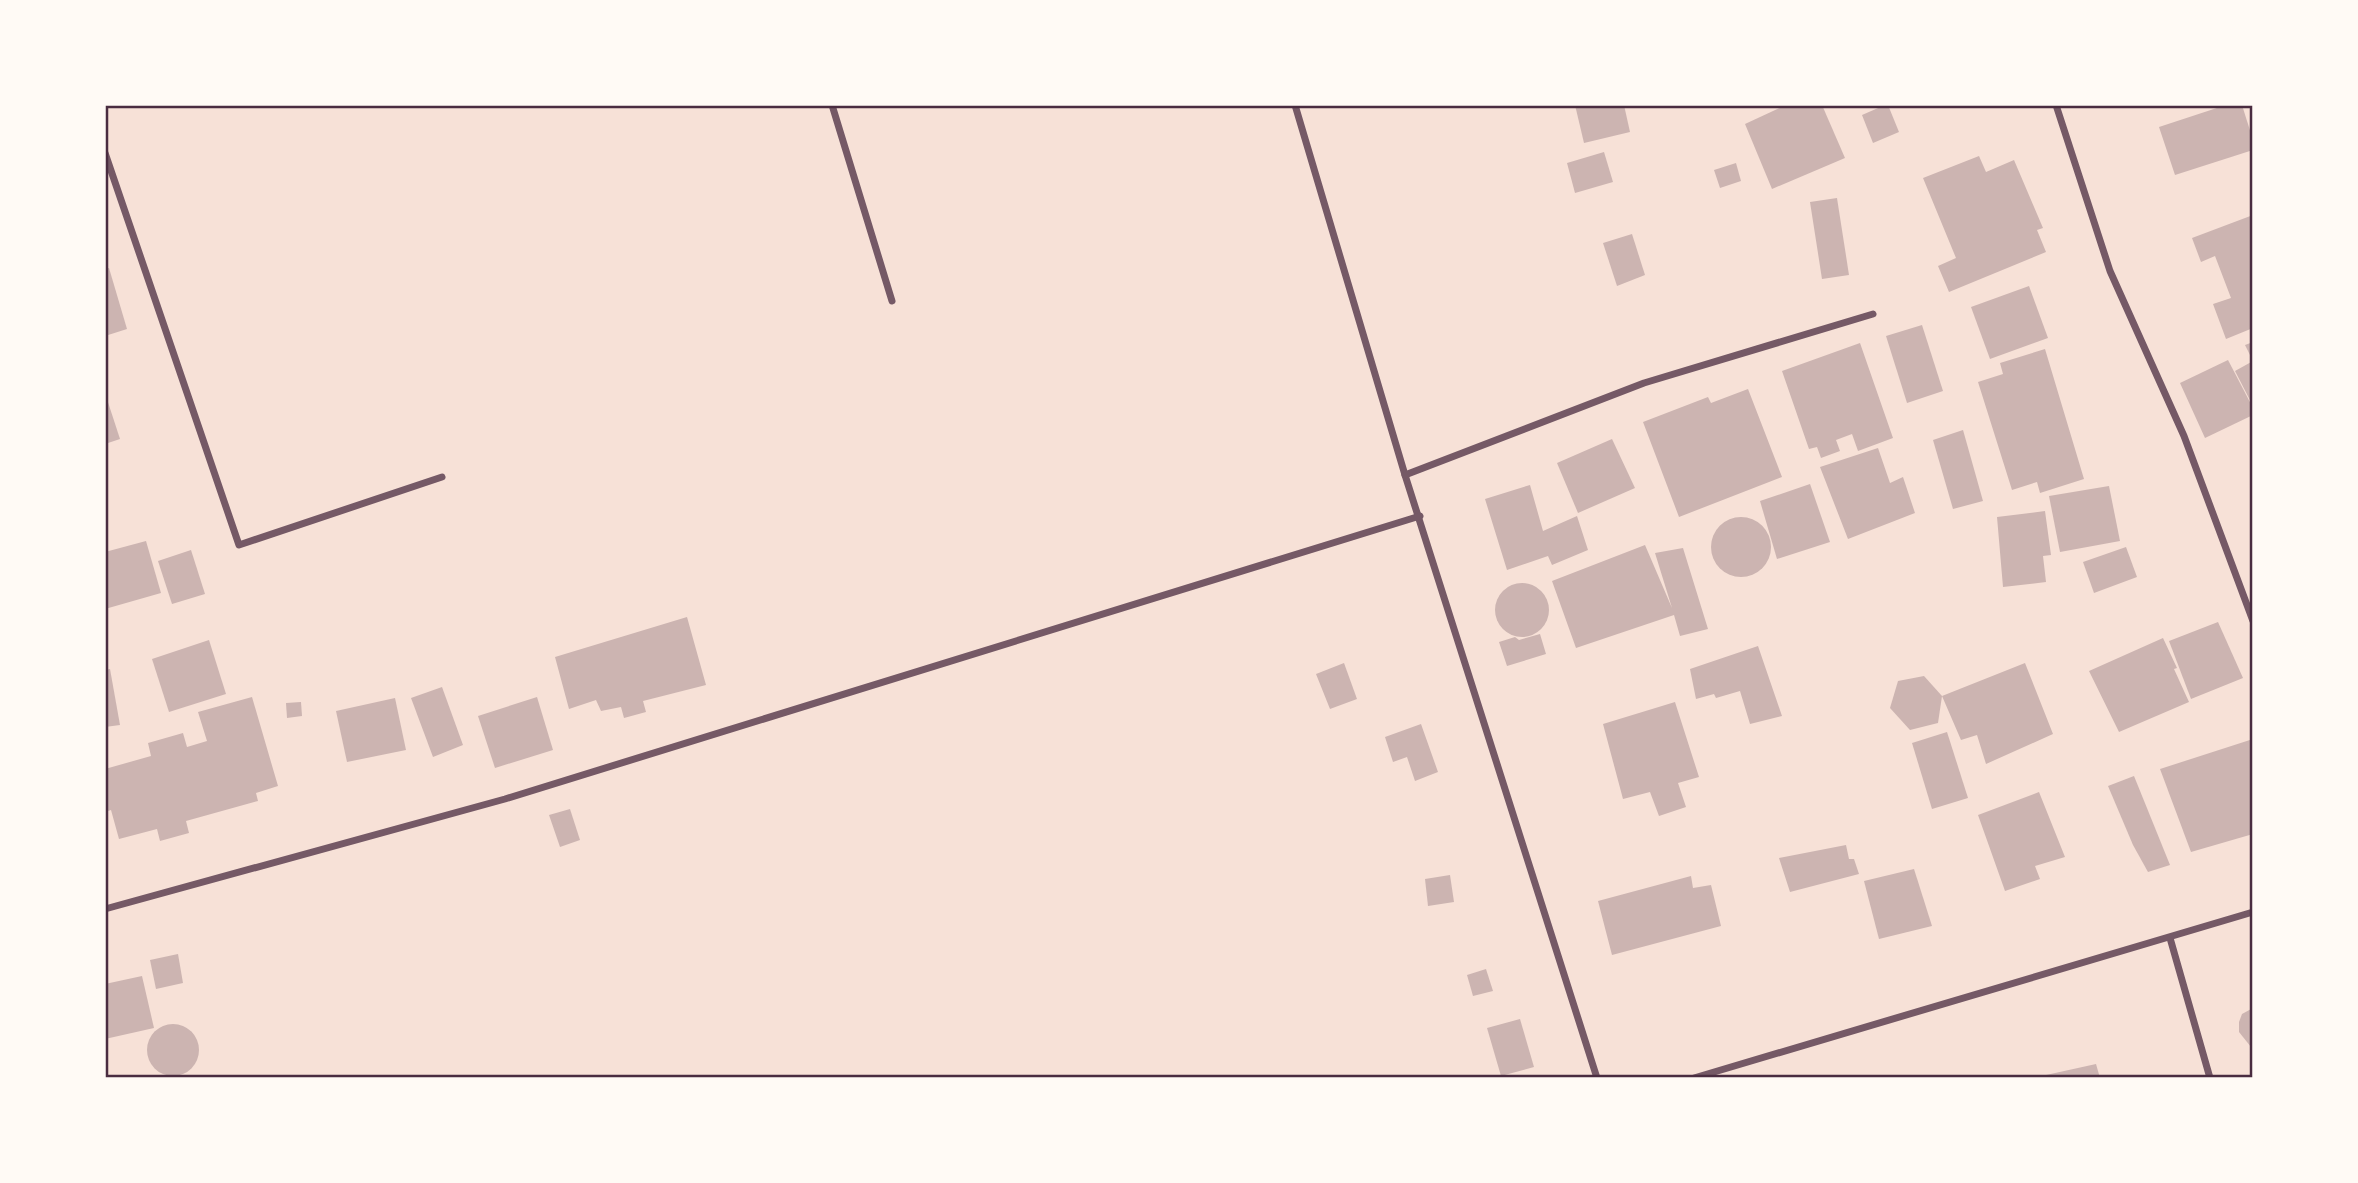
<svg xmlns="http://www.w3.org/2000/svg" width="2358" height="1183" font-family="Poppins,sans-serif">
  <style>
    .building { fill: #ccb4b1 }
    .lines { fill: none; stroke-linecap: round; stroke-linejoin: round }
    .minor { stroke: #755966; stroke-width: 7 }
    .neatline { fill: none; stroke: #4a2c40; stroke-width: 2.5 }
  </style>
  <rect width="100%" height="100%" fill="#f7e1d7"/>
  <g class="building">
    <path d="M1575 105H1624L1630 132 1584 143Z"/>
    <path d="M1786 105H1822L1845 158 1772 189 1745 124Z"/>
    <path d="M1885 105H1888L1899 132 1873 143 1862 115Z"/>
    <path d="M2226 105H2242L2253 140V150L2175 175 2159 127Z"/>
    <path d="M1604 152 1613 182 1575 193 1567 163Z"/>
    <path d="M1979 156 1986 172 2014 160 2043 228 2037 230 2046 252 1949 292 1938 266 1956 258 1923 178Z"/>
    <path d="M1736 163 1741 181 1720 188 1714 170Z"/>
    <path d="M1837 198 1849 275 1822 279 1810 202Z"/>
    <path d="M2253 215V328L2226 339 2213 304 2231 298 2215 256 2201 262 2192 238Z"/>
    <path d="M1632 234 1645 275 1617 286 1603 243Z"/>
    <path d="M109 268 127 329 105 336V269Z"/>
    <path d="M2029 286 2048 338 1990 359 1971 307Z"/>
    <path d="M1922 325 1943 391 1907 403 1886 336Z"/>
    <path d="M2253 342V406L2235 371 2253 361 2245 345Z"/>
    <path d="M1860 343 1893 438 1858 451 1852 434 1836 440 1840 451 1821 458 1817 447 1809 449 1782 371Z"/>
    <path d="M2045 349 2084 479 2040 493 2037 482 2012 490 1978 382 2003 374 2000 363Z"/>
    <path d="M2228 360 2253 408V415L2205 438 2180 383Z"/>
    <path d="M1748 389 1782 477 1679 517 1643 422 1708 397 1711 403Z"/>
    <path d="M105 393 120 439 105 444Z"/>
    <path d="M1963 430 1983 501 1953 509 1933 440Z"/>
    <path d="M1612 439 1635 488 1578 513 1557 463Z"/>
    <path d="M1878 448 1890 483 1903 477 1915 513 1848 539 1820 467Z"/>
    <path d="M1810 484 1830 542 1777 559 1760 501Z"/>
    <path d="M1530 485 1543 531 1577 516 1588 550 1552 565 1548 556 1507 570 1485 499Z"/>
    <path d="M2109 486 2120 541 2060 552 2049 496Z"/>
    <path d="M2045 511 2051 555 2043 556 2046 582 2003 587 1997 517Z"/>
    <circle cx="1741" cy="547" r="30"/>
    <path d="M146 541 161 593 105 609V552Z"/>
    <path d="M1645 545 1672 608 1655 553 1683 548 1708 629 1680 636 1674 615 1576 648 1552 581Z"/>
    <path d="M2126 547 2137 577 2094 593 2083 562Z"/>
    <path d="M191 550 205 594 172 604 158 561Z"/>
    <circle cx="1522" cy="610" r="27"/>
    <path d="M687 617 706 685 643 701 646 712 624 718 621 707 601 711 596 700 569 709 555 657Z"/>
    <path d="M2218 622 2243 678 2191 699 2169 641Z"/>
    <path d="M1540 634 1546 654 1507 666 1499 642 1515 637 1519 640Z"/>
    <path d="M2163 638 2177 668 2174 669 2189 702 2119 732 2089 671Z"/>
    <path d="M209 640 226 694 169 712 152 659Z"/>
    <path d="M1758 646 1782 716 1750 724 1740 691 1716 698 1714 694 1696 699 1690 669Z"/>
    <path d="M1344 663 1357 699 1330 709 1316 674Z"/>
    <path d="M2025 663 2053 734 1986 764 1977 735 1961 740 1942 696Z"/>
    <path d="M110 669 120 725 105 727V670Z"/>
    <path d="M1924 676 1942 696 1938 723 1910 730 1890 708 1898 681Z"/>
    <path d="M442 687 463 745 433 757 411 698Z"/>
    <path d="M252 697 278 786 256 793 258 801 186 821 189 833 160 841 157 829 119 839 111 810 105 812V769L151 756 148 743 183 733 187 747 207 741 198 712Z"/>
    <path d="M537 697 553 750 495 768 478 716Z"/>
    <path d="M395 698 406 750 347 762 336 711Z"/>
    <path d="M301 702 302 716 287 718 286 703Z"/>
    <path d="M1675 702 1699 777 1678 783 1686 807 1659 816 1650 792 1623 799 1603 724Z"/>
    <path d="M1421 724 1438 772 1415 781 1407 757 1393 762 1385 737Z"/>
    <path d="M1947 732 1968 798 1932 809 1912 743Z"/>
    <path d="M2253 739V834L2191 852 2160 769Z"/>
    <path d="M2134 776 2170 865 2148 872 2133 845 2108 786Z"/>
    <path d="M2039 792 2065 857 2035 866 2040 879 2005 891 1978 815Z"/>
    <path d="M570 809 580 840 560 847 549 815Z"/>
    <path d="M1846 845 1849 859H1854L1859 874 1790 892 1779 858Z"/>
    <path d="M1914 869 1932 926 1879 939 1864 881Z"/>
    <path d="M1450 875 1454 902 1428 906 1425 879Z"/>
    <path d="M1691 876 1693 888 1711 885 1721 926 1612 955 1598 901Z"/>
    <path d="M178 954 183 983 156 989 150 960Z"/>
    <path d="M1486 969 1493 991 1473 996 1467 975Z"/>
    <path d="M142 976 154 1028 105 1039V984Z"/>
    <path d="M2253 1008V1047H2251L2239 1032V1022L2242 1014Z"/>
    <path d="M1520 1019 1534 1067 1501 1076 1487 1028Z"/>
    <circle cx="173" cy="1050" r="26"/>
    <path d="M2096 1064 2100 1078H2037V1077Z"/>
  </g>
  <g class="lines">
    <g class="minor">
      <path d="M832 105 892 301"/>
      <path d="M1295 105 1405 475 1597 1078"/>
      <path d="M2056 105 2110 271 2184 436 2253 621"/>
      <path d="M105 153 239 545 442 477"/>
      <path d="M1405 475 1644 383 1873 314"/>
      <path d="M105 909 505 799 1420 516"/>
      <path d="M2170 938 2210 1078"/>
      <path d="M1694 1078 2253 912"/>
    </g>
  </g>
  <rect width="2358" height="1183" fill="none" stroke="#fffaf5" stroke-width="214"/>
  <rect x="107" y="107" width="2144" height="969" class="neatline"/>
</svg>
